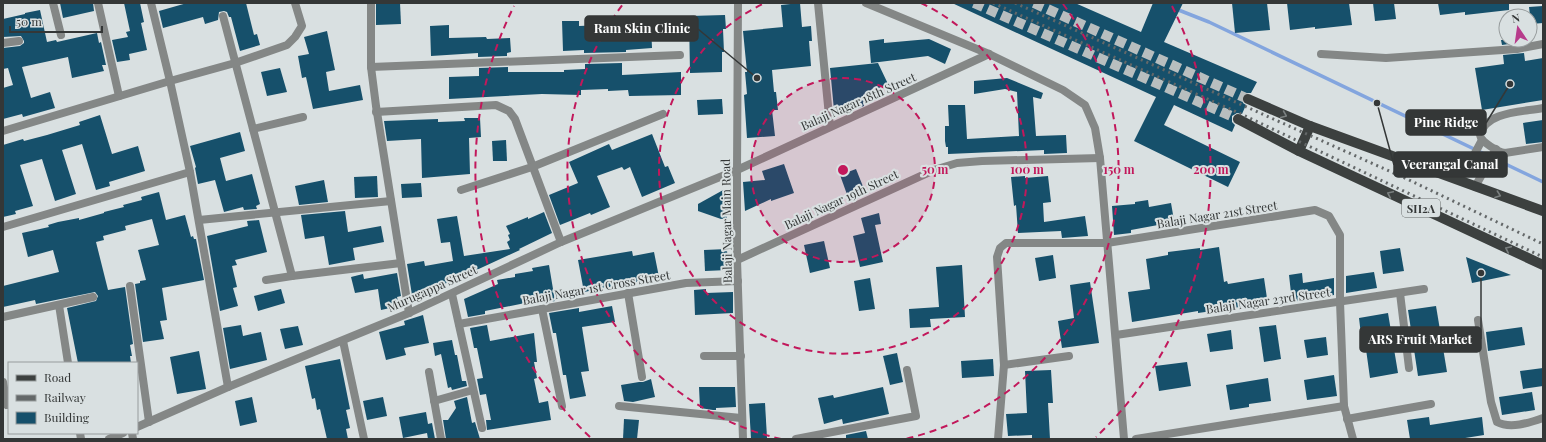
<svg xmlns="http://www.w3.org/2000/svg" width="1546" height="442" font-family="'Playfair Display',serif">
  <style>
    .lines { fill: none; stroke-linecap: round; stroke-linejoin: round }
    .stream { stroke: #83a5de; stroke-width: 3.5 }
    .building { fill: #16506b }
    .primary-tunnel { stroke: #b8bebf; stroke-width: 10; stroke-dasharray: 10 5; stroke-linecap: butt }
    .minor { stroke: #848786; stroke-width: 8 }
    .tertiary { stroke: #848786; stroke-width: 8 }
    .primary { stroke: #3c403f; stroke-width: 10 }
    .rail { stroke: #646869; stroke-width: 3; stroke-dasharray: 2 4; stroke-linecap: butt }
    .oneway { stroke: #7b8080 }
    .ring { fill: none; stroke: #c2185b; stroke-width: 2; stroke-dasharray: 7 5 }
    .labels { text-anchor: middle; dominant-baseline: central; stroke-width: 4; stroke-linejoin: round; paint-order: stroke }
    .shield { fill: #d9e0e1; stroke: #666a6a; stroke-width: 1 }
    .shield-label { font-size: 11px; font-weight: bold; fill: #343737 }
    .street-label { font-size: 12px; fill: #343737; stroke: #d9e0e1 }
    .centre { fill: #c2185b; stroke: #d9e0e1; stroke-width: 2 }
    .ring-label { font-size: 12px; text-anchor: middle; font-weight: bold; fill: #c2185b; stroke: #d9e0e1; stroke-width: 4; stroke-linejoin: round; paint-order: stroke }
    .leader { fill: none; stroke: #343737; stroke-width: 1.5 }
    .callout-dot { fill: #343737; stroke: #d9e0e1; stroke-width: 1.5 }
    .callout { fill: #343737; stroke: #343737; stroke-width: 1.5 }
    .callout-label { font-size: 13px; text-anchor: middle; font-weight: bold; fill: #fff }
  </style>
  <rect width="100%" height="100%" fill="#d9e0e1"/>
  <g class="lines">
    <path class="stream" d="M1176 9 1209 22 1543 182"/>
  </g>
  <g class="building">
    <path d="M60 3H93L94 11 63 18Z"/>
    <path d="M124 3H140L144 22 141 23 147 50 129 54 130 60 117 62 112 40 128 37 126 32 130 31Z"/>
    <path d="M187 3H246L254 35 257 34 260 45 240 51 231 17H229L227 12 224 11 219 12 218 20 205 24 203 17 163 28 159 11Z"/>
    <path d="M376 3H400L401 24 376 25Z"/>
    <path d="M800 3 802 27 811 26 812 41H809L811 66 772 70 774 92H776L778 110H772L775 136 747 138 744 95 747 94 745 72H747L743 31 783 27 781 5Z"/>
    <path d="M952 3H1075L1141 32 1153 3H1183L1164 42 1257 82 1251 93H1247L1242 96 1243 103 1246 105 1242 114 1237 113 1232 116V122L1235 125 1232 132 1174 105 1164 125 1240 162 1228 187 1134 141 1156 97Z"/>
    <path d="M1232 3H1267L1270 30 1235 33Z"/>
    <path d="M1287 3H1349L1352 25 1315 29V27L1290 30Z"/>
    <path d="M1373 3H1394L1396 19 1375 21Z"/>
    <path d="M1438 3H1509V10L1465 15V12L1440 15Z"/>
    <path d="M1543 6V23L1531 24 1529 7Z"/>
    <path d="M40 10 47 42 56 40 57 42 97 33 99 43 101 42 106 65H102L104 71 72 78 68 57 22 67 31 98 50 92 55 108 23 117 22 114 3 119V88L13 85 8 68 3 69V48L20 46 24 43V41L21 36 3 37V19L25 14V13Z"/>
    <path d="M725 15 726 29H723L724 52H722V72L690 73 689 16Z"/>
    <path d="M562 21H579V26L603 25V27L651 25 652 48 626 50V52L584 53V50L563 51Z"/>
    <path d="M449 25V38L486 37 487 39 510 38 511 52 507 53V56L478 57V53L431 56 430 26Z"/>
    <path d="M327 31 335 70 326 72 329 91 360 85 363 100 313 109 306 77 302 78 298 56 309 54 304 37Z"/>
    <path d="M884 39V43L929 39 951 49 945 64 928 56 871 63 869 41Z"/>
    <path d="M1501 40H1522L1523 42 1502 45Z"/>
    <path d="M1524 53 1525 61 1543 58V100L1482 110 1475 68 1504 64 1503 55Z"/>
    <path d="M622 63V75L681 72V95L629 96 628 90 608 91V89L581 90V95L542 94 449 99V77L479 76V68L508 67V72H564V70L585 69V64Z"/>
    <path d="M878 63 888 84 863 95 864 106 859 108 834 110 830 68Z"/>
    <path d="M280 68 287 92 267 96 261 72Z"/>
    <path d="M1007 78 1043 93 1041 99 1033 97 1036 136 1066 135 1067 153 1044 154V150L948 154V147H946L945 141V126H949L948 105H965L967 139 1019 136 1017 92 1005 89 974 94V81Z"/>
    <path d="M722 99 723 114 698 115 697 100Z"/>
    <path d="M100 115 112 154 138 146 145 171 109 182 110 186 96 190 82 144 62 150 76 194 55 201 42 159 20 165 33 206 15 211 16 214 3 217V145L23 139 24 141 47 135 80 125 79 122Z"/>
    <path d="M464 118H480L481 137 469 138 470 174 422 178 421 139 387 141 384 121 438 119V122L465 121Z"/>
    <path d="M1543 120V142L1526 144 1523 123Z"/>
    <path d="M240 132 245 151 220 158 226 181 252 174 260 204 256 206 257 209 244 210 243 207 224 212 215 180 198 184 195 168 196 167 190 146Z"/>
    <path d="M652 134 665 167 668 166 675 183 642 197 630 167 624 170 622 167 597 176 610 207 591 215 590 213 560 225 549 195 578 183 569 162 609 144 612 150Z"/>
    <path d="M506 140 507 161H493L492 141Z"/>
    <path d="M784 164 794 193 771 201V199L745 211 743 182 765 180 762 171Z"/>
    <path d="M856 169 866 194 849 200 840 175Z"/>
    <path d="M377 176 378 197 355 198 354 177Z"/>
    <path d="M1025 176V178L1048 176 1051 202 1043 203 1044 222 1085 216 1088 236 1062 238 1061 231 1018 233 1016 205 1014 206 1011 177Z"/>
    <path d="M324 180 328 202 299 205 295 186Z"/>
    <path d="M421 183 422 197 402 198 401 184Z"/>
    <path d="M725 189 727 218 721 219 698 211V204Z"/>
    <path d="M159 192 166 220 185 215 191 237 193 236 194 239H196L204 280 162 288 167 320 160 321 164 339 143 342 135 284 140 283V281L146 280 138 250 159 245 152 219 125 226 126 230 103 236 104 240 96 242 108 290 125 287 133 344 130 345 132 356H130L131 363H78L67 308 96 301 98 296 95 292 36 304 35 300 3 307V286L59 272 53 250 28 257 22 233 49 227 48 225 58 222 79 218V220L104 213V212L124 207 123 205 142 200 141 197Z"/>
    <path d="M1148 200 1149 207 1171 203 1175 226 1159 229 1158 225 1131 230V233L1114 235 1112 206 1135 204V202Z"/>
    <path d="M345 211 348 232 381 226 384 242 353 248 355 260 329 265 324 236 305 239 301 215Z"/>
    <path d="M544 212 552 233 519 249 520 250 470 273 449 276V282L436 288 428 289 429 292 412 295 407 264 424 261 425 266 453 261 450 242 441 243 437 219 457 216 464 256 510 249 507 242 510 240 508 235 510 234 506 226 528 217V219Z"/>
    <path d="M879 213 881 224 875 225 883 262 860 267 853 236 865 233 861 218Z"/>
    <path d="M259 220 267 252 235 260 237 265 232 266 237 287 233 288 238 306 220 311 207 236 248 226 247 221Z"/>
    <path d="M824 241 830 268 810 273 804 245Z"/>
    <path d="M1219 247 1224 282 1227 281 1228 284 1264 278 1268 305 1248 308V306L1198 313V311L1132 322 1128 292 1150 289 1146 259 1168 255V252L1200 248V250Z"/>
    <path d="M1400 248 1404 271 1383 274 1380 251Z"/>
    <path d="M727 249 728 270 705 271 704 250Z"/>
    <path d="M632 251 633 256 654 252 659 277 637 281V282L584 292 578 260Z"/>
    <path d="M1053 255 1056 278 1039 281 1035 258Z"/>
    <path d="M1466 257 1511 275 1472 283Z"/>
    <path d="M549 265 555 301 545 303V299L485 311V314L468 317 464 299 498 284 497 280 515 277V274L533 271 532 268Z"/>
    <path d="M962 265 965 317 930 319 931 327 910 328 909 309 939 307 936 267Z"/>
    <path d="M1374 272 1377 288 1346 293V276Z"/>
    <path d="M397 273 401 296 397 297 399 306 381 310 378 289 355 293 351 277 363 274 364 279Z"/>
    <path d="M1302 273 1303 283 1334 278V295L1292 302 1289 275Z"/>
    <path d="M870 278 875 309 859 311 854 281Z"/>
    <path d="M1090 282 1099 343 1062 348 1058 321 1074 318 1070 285Z"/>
    <path d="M281 289 285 303 258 311 254 296Z"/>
    <path d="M706 289V293L733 292V313L695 315 694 290Z"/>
    <path d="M612 306 615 322 582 327 589 371 581 372 586 396 570 399 566 375H563L556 333H553L549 313 579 308V312Z"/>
    <path d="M1436 306 1447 372 1418 376 1408 310Z"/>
    <path d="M1388 313 1398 373 1370 378 1364 335H1361L1359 318Z"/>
    <path d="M423 315 429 343 404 348 406 355 386 360 379 332 405 325 404 321Z"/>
    <path d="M241 325 243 336 261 332 267 360 230 369 223 328Z"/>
    <path d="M487 325 490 341 534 333 537 362H534L537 378 534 379 539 403 548 401 551 420 487 430 486 420H491L486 394 480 395 477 379 483 378 477 348H474L470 328Z"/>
    <path d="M1276 325 1281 359 1264 362 1259 327Z"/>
    <path d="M298 326 303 345 285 349 280 329Z"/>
    <path d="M1522 327 1525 345 1488 351 1486 332Z"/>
    <path d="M1231 330 1233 349 1210 352 1207 334Z"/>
    <path d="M1326 337 1328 355 1307 358 1304 340Z"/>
    <path d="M452 340 455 355H457L462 381H466L467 386 452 390 451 387 448 388 441 354 435 356 433 343Z"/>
    <path d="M199 351 206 389 177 394 170 357Z"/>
    <path d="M897 353 903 382 890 385 883 356Z"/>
    <path d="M340 359 350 409 346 410 350 428 346 429 348 439H327L320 409 317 410 315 398 312 399 305 366Z"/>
    <path d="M993 359 994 376 962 378 961 361Z"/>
    <path d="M1187 362 1191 386 1159 391 1155 366Z"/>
    <path d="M1543 368V386L1523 389 1520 371Z"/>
    <path d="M1051 370 1053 403H1048L1050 439H1032V435L1008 436 1006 414 1027 413 1025 371Z"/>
    <path d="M1334 375 1337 396 1307 400 1304 380Z"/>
    <path d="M1268 378 1271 401 1249 404V407L1230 410 1226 385Z"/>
    <path d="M651 379 655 397 633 402 624 401 621 385 639 382H643Z"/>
    <path d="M699 387H735L736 407 716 408V410H713L700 408Z"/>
    <path d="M883 387 889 414 843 424 842 419 824 424 818 398 833 395 834 398Z"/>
    <path d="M1532 392 1535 410 1502 415 1499 397Z"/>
    <path d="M252 397 257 422 240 426 235 401Z"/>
    <path d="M383 397 387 416 367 420 363 401Z"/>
    <path d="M467 397 472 423 475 422 480 439H446L443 420H448L456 408 454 401Z"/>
    <path d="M765 403 767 438 751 439 749 404Z"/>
    <path d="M426 412 428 424 432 423 435 439H428L427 433 403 438 399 417Z"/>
    <path d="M1429 417 1430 425 1482 417 1484 435 1459 439H1410L1407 420Z"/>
    <path d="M624 419 639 420 637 439H623Z"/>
    <path d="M866 431 868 439H846V435Z"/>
  </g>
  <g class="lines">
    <g class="primary-tunnel">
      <path d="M974 3 1238 119"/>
      <path d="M1034 3 1248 99"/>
    </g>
    <g class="minor">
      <path d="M53 3 61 35"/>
      <path d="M98 3 119 96"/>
      <path d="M151 3 170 81 190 172 228 387"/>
      <path d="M371 3V67L376 106 409 313"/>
      <path d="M818 3 830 126"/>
      <path d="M866 3 989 54 1063 90 1085 105 1095 128 1100 158 1124 439"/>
      <path d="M223 16 292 276"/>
      <path d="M3 43 19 41"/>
      <path d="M1321 54 1386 58 1517 49 1543 44"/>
      <path d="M371 67 680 55"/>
      <path d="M1543 108C1523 112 1486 111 1480 135 1481 142 1498 152 1505 153L1543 147"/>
      <path d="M376 112 496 105 509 111 515 119 561 242"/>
      <path d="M253 129 303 117"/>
      <path d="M3 131 170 81 235 63 287 45 295 37 302 26 295 3"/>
      <path d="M1460 181 1482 140"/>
      <path d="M1475 187 1496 149"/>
      <path d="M461 190 532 167 663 114"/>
      <path d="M199 220 391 201"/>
      <path d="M3 227 190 172"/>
      <path d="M737 260 934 170 957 163 982 161 1100 158"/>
      <path d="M266 280 292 276 401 263"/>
      <path d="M130 286 149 422"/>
      <path d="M628 293 642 377"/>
      <path d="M1400 293 1409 368"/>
      <path d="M452 294 482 428"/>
      <path d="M59 305 68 363"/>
      <path d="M542 309 562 406"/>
      <path d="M3 317 93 297"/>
      <path d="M1478 320 1491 402 1497 422C1510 429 1529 423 1543 418"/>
      <path d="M459 324 686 283 738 281"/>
      <path d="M1116 335 1424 289"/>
      <path d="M343 341 364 439"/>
      <path d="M704 356H741"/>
      <path d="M1004 365 1069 356"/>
      <path d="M429 372 441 439"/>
      <path d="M3 382 7 405"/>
      <path d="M434 401 473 390"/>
      <path d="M619 406 741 418"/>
      <path d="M1347 419 1431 404"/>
      <path d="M80 433 81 439"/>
      <path d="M132 433 133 439"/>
      <path d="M743 439 737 260V170L989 54"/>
      <path d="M796 439 916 416 907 370"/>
      <path d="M998 439 1004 365 997 257 1000 248 1006 243H1107L1315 210 1329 216 1340 235V302L1344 406 1353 439"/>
      <path d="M1136 439 1344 406"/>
    </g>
    <g class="tertiary">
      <path d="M137 427 228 387 409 313 561 242 737 170 738 3"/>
      <path d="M109 439 123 433"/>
    </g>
    <g class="primary">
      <path d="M1248 99 1310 126 1543 211"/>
      <path d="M1238 119 1299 151 1543 265"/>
      <path d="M1299 151 1310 126"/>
    </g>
    <g class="rail">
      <path d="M993 3 1241 114 1543 257"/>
      <path d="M1015 3 1407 179 1543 244"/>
    </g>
  </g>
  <defs><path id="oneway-chevron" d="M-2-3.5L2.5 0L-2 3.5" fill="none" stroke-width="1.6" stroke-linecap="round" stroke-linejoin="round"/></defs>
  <g class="oneway">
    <use href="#oneway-chevron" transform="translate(1284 115) rotate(23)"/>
    <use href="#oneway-chevron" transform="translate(1390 194) rotate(-155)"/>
    <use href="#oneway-chevron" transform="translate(1498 195) rotate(20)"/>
    <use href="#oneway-chevron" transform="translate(1508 249) rotate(-155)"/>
  </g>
  <circle cx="843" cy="170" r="92" fill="#c2185b" fill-opacity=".12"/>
  <g class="ring">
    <circle cx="843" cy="170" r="92"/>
    <path d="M921 3A184 184 0 1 1 765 3"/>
    <path d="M781 439A276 276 0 0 1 623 4M1063 4A276 276 0 0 1 905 439"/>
    <path d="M590 437A368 368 0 0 1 514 6M1172 6A368 368 0 0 1 1096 437"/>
  </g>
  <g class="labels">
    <rect class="shield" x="1402" y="199" width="38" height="18" rx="3"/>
    <g class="shield-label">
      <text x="1421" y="208">SH2A</text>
    </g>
    <g class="street-label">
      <text transform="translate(858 101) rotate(-24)">Balaji Nagar 18th Street</text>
      <text transform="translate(841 199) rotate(-25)">Balaji Nagar 19th Street</text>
      <text transform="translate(1217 214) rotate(-9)">Balaji Nagar 21st Street</text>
      <text transform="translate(726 221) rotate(-91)">Balaji Nagar Main Road</text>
      <text transform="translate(596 287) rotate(-10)">Balaji Nagar 1st Cross Street</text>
      <text transform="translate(432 288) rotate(-24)">Murugappa Street</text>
      <text transform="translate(1268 300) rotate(-8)">Balaji Nagar 23rd Street</text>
    </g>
  </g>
  <circle cx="843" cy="170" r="6" class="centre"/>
  <g class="ring-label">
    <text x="935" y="174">50 m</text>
    <text x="1027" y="174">100 m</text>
    <text x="1119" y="174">150 m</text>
    <text x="1211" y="174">200 m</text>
  </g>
  <path class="leader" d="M757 78L698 29M1510 84L1486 123M1377 103L1394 165M1481 273L1481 339"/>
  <g class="callout-dot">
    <circle cx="757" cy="78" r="4"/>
    <circle cx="1510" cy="84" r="4"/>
    <circle cx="1377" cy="103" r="4"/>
    <circle cx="1481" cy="273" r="4"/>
  </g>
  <g class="callout">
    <rect x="585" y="16" width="113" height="25" rx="4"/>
    <rect x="1406" y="110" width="80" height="25" rx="4"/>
    <rect x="1394" y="152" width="113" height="25" rx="4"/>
    <rect x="1360" y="327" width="121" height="25" rx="4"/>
  </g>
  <g class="callout-label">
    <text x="642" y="33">Ram Skin Clinic</text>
    <text x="1446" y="127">Pine Ridge</text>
    <text x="1450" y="169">Veerangal Canal</text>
    <text x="1420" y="344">ARS Fruit Market</text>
  </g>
  <rect width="1546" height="442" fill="none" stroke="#343737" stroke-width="8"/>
  <rect x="8" y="362" width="130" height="72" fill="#d9e0e1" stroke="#979c9d"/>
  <rect x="16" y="375" width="20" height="6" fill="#3c403f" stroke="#979c9d"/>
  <text x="44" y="382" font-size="12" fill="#343737">Road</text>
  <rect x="16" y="395" width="20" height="6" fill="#646869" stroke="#979c9d"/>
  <text x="44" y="402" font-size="12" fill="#343737">Railway</text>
  <rect x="16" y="412" width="20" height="12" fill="#16506b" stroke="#979c9d"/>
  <text x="44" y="422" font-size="12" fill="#343737">Building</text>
  <g transform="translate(1518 28) rotate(347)"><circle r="19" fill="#d9e0e1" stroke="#979c9d"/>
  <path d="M0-3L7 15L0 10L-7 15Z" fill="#b73b8b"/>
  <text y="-6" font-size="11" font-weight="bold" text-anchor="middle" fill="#343737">N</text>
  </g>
  <path d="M10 26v6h92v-6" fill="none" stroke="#343737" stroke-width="2"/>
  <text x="16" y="26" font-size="12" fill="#343737" stroke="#d9e0e1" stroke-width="3" paint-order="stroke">50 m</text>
</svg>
